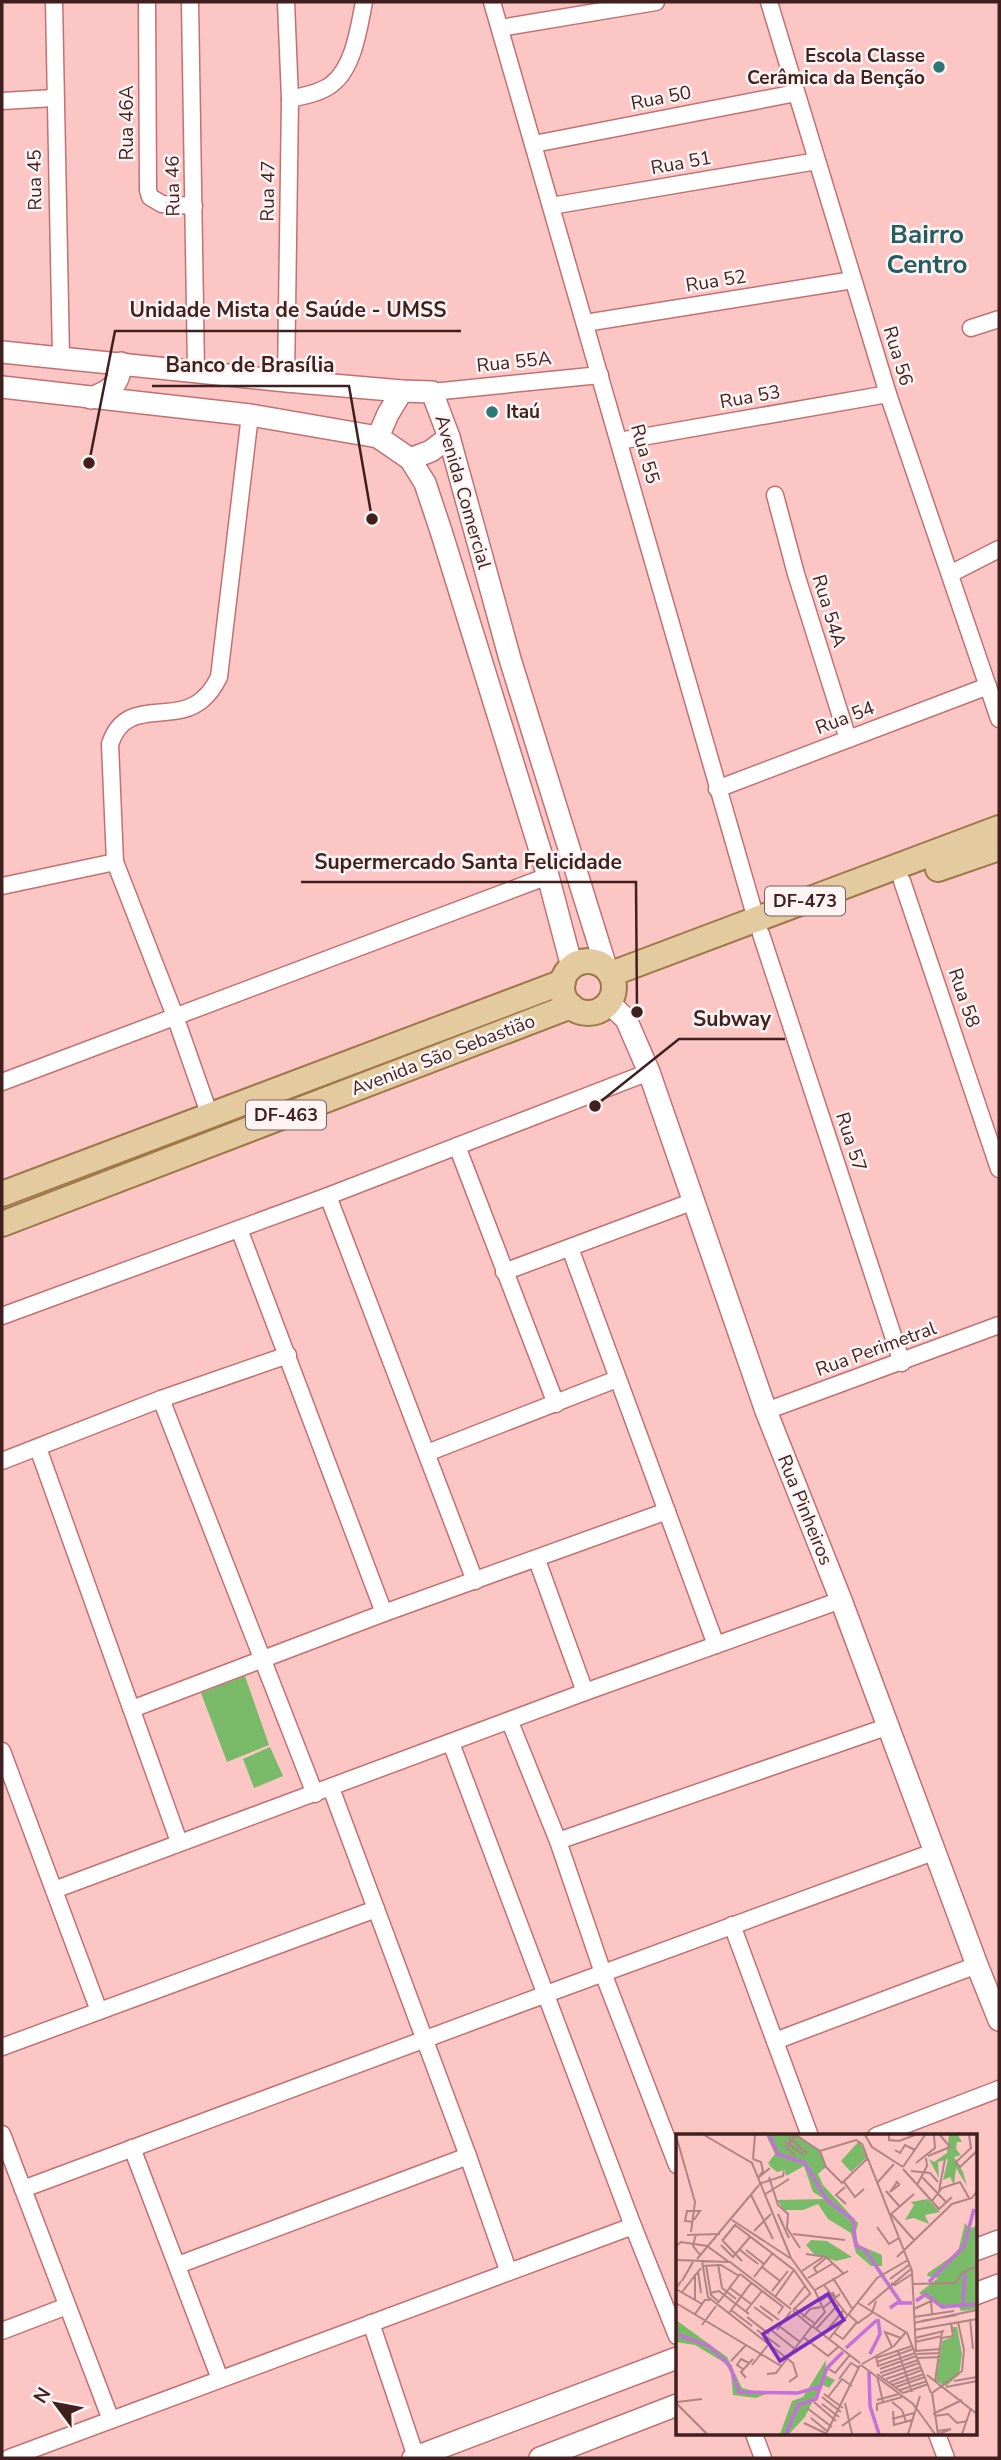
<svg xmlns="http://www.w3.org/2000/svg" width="1001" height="2460" font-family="'Nunito Sans',sans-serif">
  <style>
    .green { fill: #78ba67 }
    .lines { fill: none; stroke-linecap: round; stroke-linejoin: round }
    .street-casing { stroke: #c27172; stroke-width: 19 }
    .secondary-casing { stroke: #c27172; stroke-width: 24 }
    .primary-casing { stroke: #9e7749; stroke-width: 28 }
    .street { stroke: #fff; stroke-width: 16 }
    .secondary { stroke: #fff; stroke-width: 21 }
    .primary { stroke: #e3ca9f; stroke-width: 24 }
    .poi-dot { fill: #2d777a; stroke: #fef4f4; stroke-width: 2.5 }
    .labels { text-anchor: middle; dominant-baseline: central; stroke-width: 5; stroke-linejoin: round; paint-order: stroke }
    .shield { fill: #fef4f4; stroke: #795f5f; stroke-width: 2 }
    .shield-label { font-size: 18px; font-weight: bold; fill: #401f1f }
    .poi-label { font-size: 19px; font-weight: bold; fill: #401f1f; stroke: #fef4f4; text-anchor: end }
    .street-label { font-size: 19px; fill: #401f1f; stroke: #fef4f4 }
    .district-label { font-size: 26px; font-weight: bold; fill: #235d60; stroke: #fef4f4 }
    .inset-river { fill: none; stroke: #c372d6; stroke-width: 3.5 }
    .inset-road { fill: none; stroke: #b18383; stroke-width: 2 }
    .view { fill: #7b2cbf; fill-opacity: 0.15; stroke: #7b2cbf; stroke-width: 3.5 }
    .inset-edge { fill: none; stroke: #401f1f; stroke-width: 3.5 }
    .leader { fill: none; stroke: #401f1f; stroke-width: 2.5 }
    .callout-dot { fill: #401f1f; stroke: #fef4f4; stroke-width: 2.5 }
    .callout-label { font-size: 21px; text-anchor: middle; font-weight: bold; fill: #401f1f; stroke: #fef4f4; stroke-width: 5; stroke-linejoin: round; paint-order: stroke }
  </style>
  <rect width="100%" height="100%" fill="#fcc6c5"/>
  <g class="green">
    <path d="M245 1676 269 1745 227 1762 201 1693Z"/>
    <path d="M270 1747 283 1776 254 1788 243 1759Z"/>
  </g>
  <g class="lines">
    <defs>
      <g id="street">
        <path d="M54 2 61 357"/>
        <path d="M147 2 148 190 150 197 162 204 194 206"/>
        <path d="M190 2 196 370"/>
        <path d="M492 2 756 919"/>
        <path d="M769 2 888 394 999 719"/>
        <path d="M500 28 656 2"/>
        <path d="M290 99C303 96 321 93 332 84 354 67 359 27 364 2"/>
        <path d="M2 101 54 98"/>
        <path d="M534 144 796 93"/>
        <path d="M551 206 817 161"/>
        <path d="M585 323 853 280"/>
        <path d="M971 328 999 319"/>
        <path d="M286 381 290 99 286 2"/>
        <path d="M432 392 600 375"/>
        <path d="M619 441 888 394"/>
        <path d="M775 495 796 574 848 739"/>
        <path d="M950 574 999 549"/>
        <path d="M717 789 988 686"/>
        <path d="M902 881 999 1169"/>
        <path d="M2 886 115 862"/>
        <path d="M761 934 902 1363"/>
        <path d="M2 1082 548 876"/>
        <path d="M210 1116 175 1016 115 862 110 744C126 695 173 726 203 699 210 693 215 685 219 677L250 415"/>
        <path d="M457 1146 556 1404"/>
        <path d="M328 1196 475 1581"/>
        <path d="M239 1229 384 1613"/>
        <path d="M570 1248 716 1645"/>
        <path d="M504 1272 694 1201"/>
        <path d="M2 1316 328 1196 649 1072"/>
        <path d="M161 1399 315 1794"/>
        <path d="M766 1411 999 1325"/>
        <path d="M38 1448 179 1842"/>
        <path d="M427 1453 617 1379"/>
        <path d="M2 1461 161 1399 288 1355"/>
        <path d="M537 1560 585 1692"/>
        <path d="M132 1709 384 1613 667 1511"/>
        <path d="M510 1722 558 1841 603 1973 677 2165"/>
        <path d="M451 1743 633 2226 677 2336"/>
        <path d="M2 1751 99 2011"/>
        <path d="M331 1788 468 2156 508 2270"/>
        <path d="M558 1841 889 1726"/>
        <path d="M54 1890 585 1692 841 1600"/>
        <path d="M732 1925 810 2136"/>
        <path d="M775 2041 977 1965"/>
        <path d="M2 2047 376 1909"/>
        <path d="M2 2134 111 2420"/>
        <path d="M876 2136 999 2089"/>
        <path d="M132 2148 220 2379"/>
        <path d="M23 2189C327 2075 631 1962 936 1851"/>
        <path d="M178 2265 468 2156"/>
        <path d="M371 2323 416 2457"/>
        <path d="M2 2331 67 2306"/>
        <path d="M754 2434 763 2458"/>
        <path d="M937 2434 946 2458"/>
        <path d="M9 2458 633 2226"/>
      </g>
      <g id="secondary">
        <path d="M2 352 286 381 402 391 432 392 449 437 510 659 606 967"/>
        <path d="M2 387 250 415 378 437 410 459 425 483 441 531 548 876 572 967"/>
        <path d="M91 398C110 391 120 385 121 363"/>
        <path d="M378 437 388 414 402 391"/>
        <path d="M410 459 431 451 449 437"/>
        <path d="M609 1003 626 1019 649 1072 766 1411 841 1600 977 1965 999 2020"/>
        <path d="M975 2250 999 2241"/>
        <path d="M975 2294 999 2285"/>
        <path d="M413 2458 677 2358"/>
        <path d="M540 2458 677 2405"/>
      </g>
      <g id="primary">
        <path d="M938 869 999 848"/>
        <circle cx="588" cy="987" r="26"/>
        <path d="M611 974 999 828"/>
        <path d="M2 1194 563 982"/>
        <path d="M2 1224 571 1006"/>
      </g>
    </defs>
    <use href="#street" class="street-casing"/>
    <use href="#secondary" class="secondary-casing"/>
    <use href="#primary" class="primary-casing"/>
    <use href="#street" class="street"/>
    <use href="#secondary" class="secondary"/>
    <use href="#primary" class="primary"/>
  </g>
  <g class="poi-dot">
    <circle cx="939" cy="67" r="7"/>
    <circle cx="492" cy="412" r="7"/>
  </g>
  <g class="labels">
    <g class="shield">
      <rect x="765" y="886.5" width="80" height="29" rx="5"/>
      <rect x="246" y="1100.5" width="80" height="29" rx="5"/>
    </g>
    <g class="shield-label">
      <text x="805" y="901">DF-473</text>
      <text x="286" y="1115">DF-463</text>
    </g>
    <g class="poi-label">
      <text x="925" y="56">Escola Classe<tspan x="925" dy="22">Cerâmica da Benção</tspan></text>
      <text x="506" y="412" text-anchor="start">Itaú</text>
    </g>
    <g class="street-label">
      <text transform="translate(661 98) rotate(-11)">Rua 50</text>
      <text transform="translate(127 123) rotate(-90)">Rua 46A</text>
      <text transform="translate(681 163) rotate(-10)">Rua 51</text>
      <text transform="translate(35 180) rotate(-91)">Rua 45</text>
      <text transform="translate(173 186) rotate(-91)">Rua 46</text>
      <text transform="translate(268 191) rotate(-89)">Rua 47</text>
      <text transform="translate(716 281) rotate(-9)">Rua 52</text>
      <text transform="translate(898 356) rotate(73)">Rua 56</text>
      <text transform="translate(514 362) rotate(-6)">Rua 55A</text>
      <text transform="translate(750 397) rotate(-10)">Rua 53</text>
      <text transform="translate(645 454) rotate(74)">Rua 55</text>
      <text transform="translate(463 492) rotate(74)">Avenida Comercial</text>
      <text transform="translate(829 611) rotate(73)">Rua 54A</text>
      <text transform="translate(845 718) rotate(-21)">Rua 54</text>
      <text transform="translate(964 998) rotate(71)">Rua 58</text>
      <text transform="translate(443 1055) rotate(-21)">Avenida São Sebastião</text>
      <text transform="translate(851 1142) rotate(72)">Rua 57</text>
      <text transform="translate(876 1349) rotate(-20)">Rua Perimetral</text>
      <text transform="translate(805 1510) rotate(68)">Rua Pinheiros</text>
    </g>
    <g class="district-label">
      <text x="927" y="234">Bairro<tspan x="927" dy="30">Centro</tspan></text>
    </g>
  </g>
  <g transform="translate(676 2134)">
    <rect width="301" height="301" fill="#fcc6c5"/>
    <path d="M90 1H120L145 18 150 33 142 40 147 51 182 89 179 102 183 111 206 121V132H195L180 119 175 99 152 85 142 70 127 76H108L101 66 148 65 137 58 128 32 110 42 109 36 101 38 95 33 92 29 99 20ZM273 1H282L286 8H281L280 15 285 21 278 23 287 38 291 52 280 34 278 51 274 43 267 46 272 25 262 28 263 44 253 25 258 28 271 19ZM183 7 191 23 175 38 165 27ZM252 65 264 78 249 81 253 90 238 84 229 86 238 71 235 68ZM289 89 294 95 301 91V175L285 177 282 171 267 175 243 159 262 144 251 142 252 139 282 118ZM135 106 151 107 176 123 160 127 138 120 130 111ZM0 186 51 223 66 254 90 260 80 264 57 261 55 239 49 229 19 211 0 208ZM276 193H281L286 220 283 241 270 252 260 247 266 207 278 202ZM150 226 149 241 159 246 153 254 145 250 129 283 113 300H104L116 267 127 263Z" fill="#78ba67"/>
    <path class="inset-river" d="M93 1 102 20 129 29 150 65 177 86 180 112 189 116 225 169M253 148 288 112 298 75M240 167 250 160 266 173 301 170M287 169 289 140M214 174 221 169H236M0 200 33 212 54 232 63 258 122 259 146 252M170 214 201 186M194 220 204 200 202 185M193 238 194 272 203 300M110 300 122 271 140 265 151 234 167 218"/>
    <path class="inset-road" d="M28 1 76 29 115 124 139 157M120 1 144 17 180 6 186 10 236 137 240 217M189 1 196 13 227 33M213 1V6L223 7 239 1M293 1 295 14 280 28 284 33 301 17M112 3 131 19M1 5 19 68 15 98M108 7 128 21M219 16 224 19 229 11 239 16M144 17 150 33 166 49 192 24M119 21 110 13 120 1M252 22 274 13 264 1M77 25 85 28 87 37 82 44 94 34M77 25 79 1M240 29 259 14 258 1M227 33 249 1M227 35 263 75 276 63M235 37 254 39 262 48M245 42 270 68M93 43 102 71 112 80 111 94 124 114M220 47 223 50V51L214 58 221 48M168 48 179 63 188 55M201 49 218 30M83 50 107 42 108 37M241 51 251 32 250 24M169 53 160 61 170 70M210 57 224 73M263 57 269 25M75 61 97 105M88 61 113 45M256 67 266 54 284 48 293 64M102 80 113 104M215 80 238 106M214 81 238 60M56 86 114 124M17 88 9 87 11 77H24L18 86M201 93 213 110 223 104M78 97 95 80M20 100 17 112 25 122M117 100 169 106M11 101 44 100M46 107 59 91 118 136 134 159M47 107 66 127M45 111 57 123 74 103M0 112 5 108 31 112 53 128M64 116 82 130M70 116 88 130M130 120 150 123 167 139M221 123 276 70 296 64 301 57M21 125 83 51M0 126 54 128 115 175M26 127 32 163 117 229 121 242 113 248M42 130 46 154 60 165M30 131 35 161 43 168M27 132 45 131 63 142M86 133 104 147M22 137 25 159M126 137 147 123M141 139 138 134 151 123M64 140 107 173 102 180M78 143 96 120M132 144 156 130M157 144 177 176M214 145 233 131M5 147 0 155 26 170M6 147 17 128M215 149 219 151 236 140M237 150 279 149 286 139 299 133M148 151 172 182M54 154 75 170M139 156 172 137M96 157 112 137M6 158 25 134M34 159 43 157 73 180M99 163 118 136M19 166V140M144 167 157 159 160 164M0 169 105 232M42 169 64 140M182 169 231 199 255 259M114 171 129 152M192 171 235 135M84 172 103 186M78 173 97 187M118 174 138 189M147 174 164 160M238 175 255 167 256 180M55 176 76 192M117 176 135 159M70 177 86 157M117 177 135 192M53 179 75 149M19 180 29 166H34M173 181 182 189 196 179 200 167M71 183 93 200M127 183 134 175 145 173M238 183 278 177M294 185 297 215M245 187 281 181M238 189 301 176M26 191 40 172M103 192 124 208M136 192 184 229M137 192 149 178 139 157M140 195 162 171M81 196 104 213M95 196 119 215M101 196 115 177M238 196 301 185M158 199 167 205 181 188M148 200 167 177M127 203 152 222 162 213M239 204 268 197M266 204 277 202 275 189M153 205 201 144 232 126M239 208 266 202M216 213 209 198 225 204M222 217 236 258M239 217 265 215M241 220 264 219M200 222 202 232 239 219M200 224 236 212M242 224 264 223M55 227 70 211M201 228 237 215M186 230 218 212 230 198M76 231 92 211M185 231 237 270 259 300M67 235 61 231 65 225 73 229M153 235 159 239 174 221M204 235 240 222M204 239 242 226M91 240 100 239 136 192M201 240 227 259M251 241 301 280M201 242 207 268M206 242 243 229M70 244 65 238 77 225M163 245 175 229 183 234M210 245 245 233M278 247 301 243M214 248 246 236M259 248 266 198M216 251 248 240M220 253 249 243M270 253 301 247M224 256 251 247M227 259 252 250M256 259 286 237 288 216 282 188M256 259 262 300M148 260 167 274M146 263 165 278M152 263 166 245 176 252M201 266 223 260M1 268 26 265M138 268 160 287M216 268 226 276 230 288M0 269 31 300M169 269 176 300M146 270 163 283M131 274 156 293M201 277V270L226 263M217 277 218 291 236 286M257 280 286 266M259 282 272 280 281 289 291 287M135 284 152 298M216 285 238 279M128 289 151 300M166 292 185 278M261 297 275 295 263 300M150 300 184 231M232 300 244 262M286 300 295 274"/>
    <path class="view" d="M152 160 168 186 104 227 87 200Z"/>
    <rect width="301" height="301" class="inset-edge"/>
  </g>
  <path class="leader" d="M89 463L115 331H461M372 519L349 386H152M637 1012L636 882H301M595 1106L679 1039H785"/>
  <g class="callout-dot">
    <circle cx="89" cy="463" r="7"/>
    <circle cx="372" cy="519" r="7"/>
    <circle cx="637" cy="1012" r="7"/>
    <circle cx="595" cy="1106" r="7"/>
  </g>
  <g class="callout-label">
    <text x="288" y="317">Unidade Mista de Saúde - UMSS</text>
    <text x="250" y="372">Banco de Brasília</text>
    <text x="468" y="869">Supermercado Santa Felicidade</text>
    <text x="732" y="1026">Subway</text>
  </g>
  <rect width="1001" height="2460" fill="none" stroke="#401f1f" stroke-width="7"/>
  <g transform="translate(56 2404) rotate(302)" stroke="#fef4f4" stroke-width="5" paint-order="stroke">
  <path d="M0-5L12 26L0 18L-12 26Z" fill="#401f1f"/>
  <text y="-10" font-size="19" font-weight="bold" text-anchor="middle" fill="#401f1f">N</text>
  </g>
</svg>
